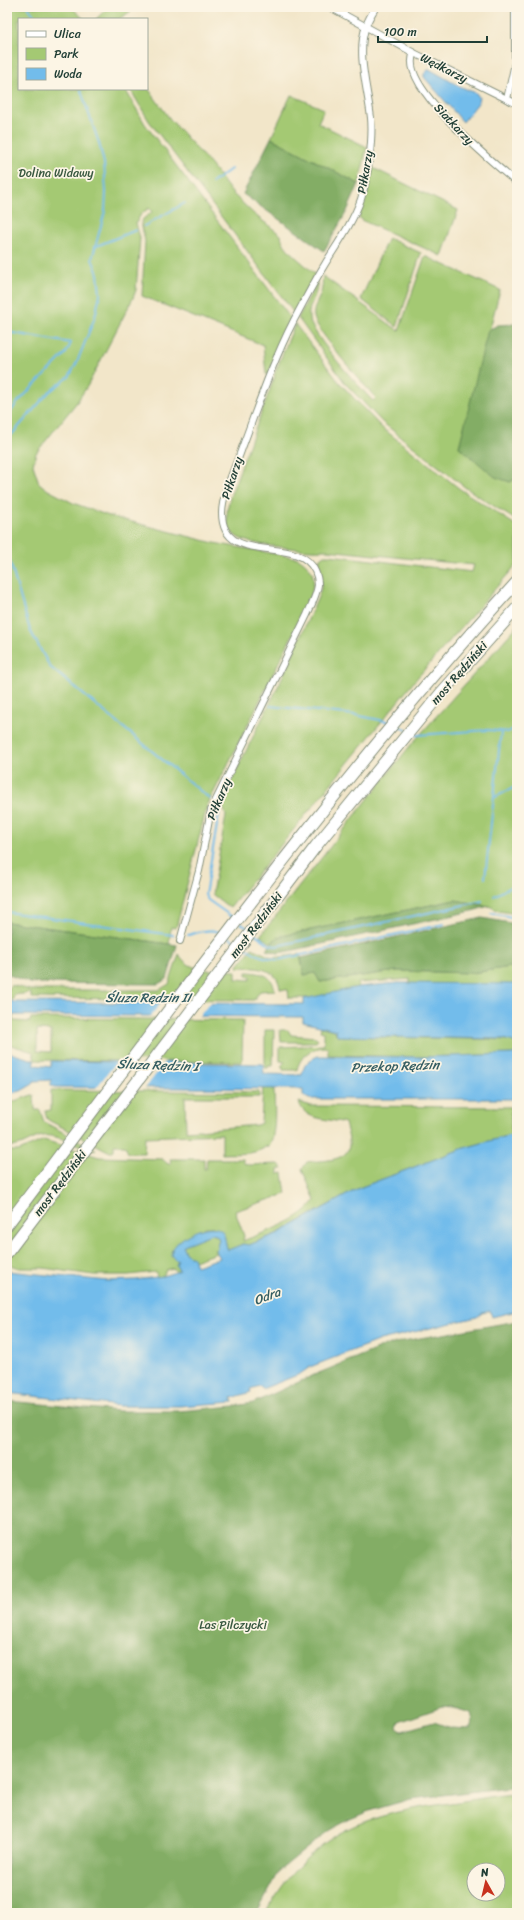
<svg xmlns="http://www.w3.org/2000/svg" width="524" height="1920" font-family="Sriracha,sans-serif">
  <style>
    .green { fill: #a4c973; stroke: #628354; fill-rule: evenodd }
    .forest { fill: #83ad65; stroke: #51754c; fill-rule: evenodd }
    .water { fill: #72bceb; stroke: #487c90; fill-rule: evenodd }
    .pier { fill: #f2e6c9 }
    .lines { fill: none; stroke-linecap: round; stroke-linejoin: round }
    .stream { stroke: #72bceb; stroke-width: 2 }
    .street-casing { stroke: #88927e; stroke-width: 8 }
    .highway-casing { stroke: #88927e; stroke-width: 13 }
    .street { stroke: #fff; stroke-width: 6 }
    .highway { stroke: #fff; stroke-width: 11 }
    .labels { text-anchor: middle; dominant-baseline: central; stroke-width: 3.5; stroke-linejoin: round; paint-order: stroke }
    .street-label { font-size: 12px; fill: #1f3d34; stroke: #fcf5e5 }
    .park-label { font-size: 12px; fill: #3a5941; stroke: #fcf5e5 }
    .water-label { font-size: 13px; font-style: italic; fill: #345d62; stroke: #fcf5e5 }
  </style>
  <rect width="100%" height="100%" fill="#fcf5e5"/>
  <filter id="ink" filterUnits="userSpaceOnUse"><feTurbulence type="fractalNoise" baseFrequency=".025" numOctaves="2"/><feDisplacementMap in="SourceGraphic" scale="8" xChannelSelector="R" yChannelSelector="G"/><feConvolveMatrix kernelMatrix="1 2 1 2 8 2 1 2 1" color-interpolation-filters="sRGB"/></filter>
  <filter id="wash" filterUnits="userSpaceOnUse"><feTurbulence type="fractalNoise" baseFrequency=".012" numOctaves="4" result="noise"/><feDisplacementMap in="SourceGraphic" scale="16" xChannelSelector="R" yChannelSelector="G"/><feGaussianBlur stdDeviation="0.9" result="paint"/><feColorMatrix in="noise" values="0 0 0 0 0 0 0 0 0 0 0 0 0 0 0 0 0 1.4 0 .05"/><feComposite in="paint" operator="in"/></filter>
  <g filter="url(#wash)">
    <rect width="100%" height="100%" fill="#f2e6c9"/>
    <g class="green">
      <path d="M7 7H71L84 19H19V89H125L145 124 291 319 268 375 266 374 263 345 142 296 145 241 141 223 143 219 152 212 149 208 141 214 136 223 140 238 136 290 133 298 88 385 77 402 36 453 33 465 39 483 48 490 73 503 109 516 214 543 298 558C319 571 315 585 307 606L207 806 176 928 171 927 169 944 7 922Z"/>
      <path d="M108 7H137L119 19H96Z"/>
      <path d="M147 87 170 119 212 166 232 193 255 215 281 235C282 249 304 263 315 274L294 313 149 121 130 89H147Z"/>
      <path d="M291 95 324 109 318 123 367 147 359 184 271 138Z"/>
      <path d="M371 167 458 210 442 256 361 220 358 215 364 200Z"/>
      <path d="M388 238 421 253 397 327 361 299Z"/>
      <path d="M425 256 500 290 459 447 510 482 517 478V521L466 488 382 422 345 383 298 318 317 282C319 294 307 305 309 318 312 335 359 387 373 401L376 398C364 385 317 332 314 317 312 307 321 298 322 288 323 284 322 280 323 276L399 331Z"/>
      <path d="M295 324 338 381 381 427 460 489 517 526V564L417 678 230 908 212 894 226 816 224 809 219 805 276 691 316 602C319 595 322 589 321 582 321 573 317 567 320 558L324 555H329L472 572 474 565 326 550C307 551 291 548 273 546 237 541 218 537 231 494L275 376 274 375Z"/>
      <path d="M517 626V914L499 911 489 906 455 900 278 937 271 943 260 936 409 747Z"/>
      <path d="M252 948 273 958 300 954 304 975 315 973 320 982 396 971 472 973 517 966V984H410V979L358 983V987L312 998H289L288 990 280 989C278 966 254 968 237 967Z"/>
      <path d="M179 954C189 974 217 970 236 971V979L250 980 251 976H247V972C261 973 272 974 275 990L260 991 254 1000 31 998V993L14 995 13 1000 7 998V992L11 985 30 990H159L169 984Z"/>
      <path d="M13 1015V1021L30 1022 31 1018 243 1020 242 1062 35 1060 33 1052 8 1044 7 1051V1016ZM37 1030 51 1031V1052L37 1051Z"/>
      <path d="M321 1027 335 1030 337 1036 511 1040 517 1043V1052L513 1054 424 1057 328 1055V1048C314 1044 299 1057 297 1070H283V1067L281 1066 285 1062 280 1061V1047L324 1045V1032L320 1031Z"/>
      <path d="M265 1030H274L273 1066H268V1068H265Z"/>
      <path d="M280 1030H288L291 1035 316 1037 318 1040 316 1042H281Z"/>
      <path d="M263 1088H274C274 1103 278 1137 267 1148V1146C255 1156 236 1153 222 1154V1134L145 1137 144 1153H128L125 1145H114V1150L110 1152 50 1121 47 1119 45 1111 51 1110V1090L259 1092V1097H185L186 1131 257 1125 261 1123Z"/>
      <path d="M32 1095H34L35 1110H40L44 1122 96 1150 95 1151C82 1147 54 1133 42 1136 29 1139 21 1149 7 1146V1097L9 1103Z"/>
      <path d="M299 1102 310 1106 511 1107V1135L464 1148 359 1188 278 1233 249 1245 242 1244 228 1251 224 1236 213 1227H204C199 1234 190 1233 183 1238 179 1241 175 1246 171 1251L178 1260 177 1267 179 1271 176 1272 173 1268 166 1270 163 1276 157 1277 156 1272 128 1275H94L43 1268H19L7 1264V1151H19L44 1140 99 1157 162 1159 168 1164 171 1163 170 1159H204V1169H206L207 1159H243L244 1163 249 1165 279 1164 283 1169H278V1174L283 1173 286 1194 235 1211 244 1236 243 1241C264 1232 304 1220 315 1200L302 1169 307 1162C321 1160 352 1163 349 1141 349 1135 346 1129 345 1123 328 1118 305 1122 299 1102Z"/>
      <path d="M211 1234 216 1235 219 1239 217 1249 214 1250 216 1253 194 1261 185 1253 183 1247 186 1244Z"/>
      <path d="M517 1794V1913H266C284 1877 318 1841 356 1825 388 1812 422 1807 457 1802 476 1799 497 1795 517 1794ZM474 1870H498V1894H474Z"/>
    </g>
    <g class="forest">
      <path d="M271 138 359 184 347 211 324 251 243 194Z"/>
      <path d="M514 324 517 326V478L510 482 495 477 459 447 488 330 498 325Z"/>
      <path d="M455 900 489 906 472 911 294 950 278 953 266 950 277 937Z"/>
      <path d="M482 918 517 924V966L472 973 396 971 320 982 315 973 304 975 301 958Z"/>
      <path d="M7 922 169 944 177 945 167 979 158 984 30 983 7 974Z"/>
      <path d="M517 1321V1786L411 1799 369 1811 350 1819 328 1831 280 1870 257 1913H7V1401L119 1411H179L234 1406 253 1403 314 1375 382 1347 403 1341ZM442 1707 454 1708 471 1713 473 1721 470 1729 451 1728 434 1722 402 1731 397 1728 399 1722Z"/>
    </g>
    <g class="water">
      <path d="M429 69 459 86 476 93 479 97 478 103 463 122 424 77V74Z"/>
      <path d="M398 983 517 984V1043L503 1039 337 1036 336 1030 303 1022V1017L13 1015 7 1016V1000L14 1002 304 1004V999L358 987Z"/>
      <path d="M7 1052 34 1060 35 1065 51 1067V1061L263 1064 264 1074 302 1075C304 1064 307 1061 318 1056L424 1057 513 1054 517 1052V1099H309L303 1095V1089L55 1087 51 1085V1080L34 1081 33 1084 21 1091 7 1094Z"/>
      <path d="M511 1135 512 1139 517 1137V1311L492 1317 490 1311 482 1313 477 1317 380 1340 310 1367 300 1374 262 1389V1387L260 1386 250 1389 251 1392 232 1398 233 1402 179 1406H120L7 1393V1271L108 1281 136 1280 163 1276 179 1271 176 1265 178 1260H175L171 1255C171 1240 209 1220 221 1230 226 1234 225 1245 228 1250L243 1244 249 1245 279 1233 359 1188 464 1148ZM211 1234 216 1235 219 1239 216 1251 220 1258 196 1266 193 1258 185 1253 183 1247 186 1244Z"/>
    </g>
    <g class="pier">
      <path d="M162 1001H211L198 1018H149Z"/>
      <path d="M118 1060 166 1061 144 1090 95 1089Z"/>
    </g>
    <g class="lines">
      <g class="stream">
        <path d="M28 7 37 19"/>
        <path d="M212 183 231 169"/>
        <path d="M144 226 185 203"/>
        <path d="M94 247 136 230"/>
        <path d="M7 332 71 343 66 353 17 403 7 417"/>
        <path d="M7 440 49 392 69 377 77 362 95 317 100 294 98 274 92 259 105 211 106 192 104 163 99 143 81 91"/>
        <path d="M7 552 30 630 50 667 210 799"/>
        <path d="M270 706 355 715 390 722"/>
        <path d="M398 726 407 730"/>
        <path d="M414 733 417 735 488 730 508 732 517 727"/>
        <path d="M495 797 517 786"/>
        <path d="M219 813 205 895 208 900 235 919"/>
        <path d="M485 878 501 732"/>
        <path d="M494 896 517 883"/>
        <path d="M7 912 173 935"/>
        <path d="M491 913 517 918"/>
        <path d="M240 923 249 929"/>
        <path d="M254 933 270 945 276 946 482 901"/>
        <path d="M188 935C201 932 211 927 223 934"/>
        <path d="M228 937 238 943"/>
        <path d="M244 947 260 956 278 960 444 924"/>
      </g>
    </g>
  </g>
  <g filter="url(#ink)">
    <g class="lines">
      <defs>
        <g id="street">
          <path d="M330 7 414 53 517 104"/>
          <path d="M414 53C396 84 495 164 517 183"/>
          <path d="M507 99 515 63V7"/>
          <path d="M180 941 199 871 211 810 307 615C311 606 317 594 318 585 318 580 317 575 315 571 299 533 222 568 222 513 222 494 236 466 242 448 258 405 273 361 294 320 304 301 314 282 325 264 338 243 353 222 361 199 368 179 373 138 371 118 368 90 356 53 366 26 368 20 372 13 376 7"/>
        </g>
        <g id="highway">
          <path d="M7 1225C172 1007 332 784 517 582"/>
          <path d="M7 1253 316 846 441 693 517 608"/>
        </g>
      </defs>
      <use href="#street" class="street-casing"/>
      <use href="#highway" class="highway-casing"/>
      <use href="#street" class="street"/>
      <use href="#highway" class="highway"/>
    </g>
  </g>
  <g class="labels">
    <g class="street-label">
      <text transform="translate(444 68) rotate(27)">Wędkarzy</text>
      <text transform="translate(454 124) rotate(47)">Siatkarzy</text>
      <text transform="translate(365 172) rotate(-80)">Piłkarzy</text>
      <text transform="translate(232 478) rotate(-72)">Piłkarzy</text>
      <text transform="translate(459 673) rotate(-49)">most Rędziński</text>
      <text transform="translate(219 799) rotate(-67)">Piłkarzy</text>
      <text transform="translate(256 925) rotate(-53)">most Rędziński</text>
      <text transform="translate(60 1183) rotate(-53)">most Rędziński</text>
    </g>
    <g class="park-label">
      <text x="56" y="173">Dolina Widawy</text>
      <text x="233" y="1625">Las Pilczycki</text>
    </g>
    <g class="water-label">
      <text x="148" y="997">Śluza Rędzin II</text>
      <text transform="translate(158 1065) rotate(2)">Śluza Rędzin I</text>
      <text transform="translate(395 1066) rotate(-2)">Przekop Rędzin</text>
      <text transform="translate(267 1296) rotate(-21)">Odra</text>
    </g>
  </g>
  <rect width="524" height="1920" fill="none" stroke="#fcf5e5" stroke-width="24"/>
  <rect x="18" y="18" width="130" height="72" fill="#fcf5e5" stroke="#a4ab9e"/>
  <rect x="26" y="31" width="20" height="6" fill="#ffffff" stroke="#a4ab9e"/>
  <text x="54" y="38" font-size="12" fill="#1f3d34">Ulica</text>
  <rect x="26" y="48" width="20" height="12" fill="#a4c973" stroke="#a4ab9e"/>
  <text x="54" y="58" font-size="12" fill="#1f3d34">Park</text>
  <rect x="26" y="68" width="20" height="12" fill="#72bceb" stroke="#a4ab9e"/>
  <text x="54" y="78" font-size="12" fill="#1f3d34">Woda</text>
  <g transform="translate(486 1882) rotate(352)"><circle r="19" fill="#fcf5e5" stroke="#a4ab9e"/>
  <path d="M0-3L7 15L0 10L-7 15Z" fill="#c8321e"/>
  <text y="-6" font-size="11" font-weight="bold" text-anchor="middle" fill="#1f3d34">N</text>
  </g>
  <path d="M378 36v6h109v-6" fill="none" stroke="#1f3d34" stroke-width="2"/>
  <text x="384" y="36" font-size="12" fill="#1f3d34" stroke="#fcf5e5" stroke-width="3" paint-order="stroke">100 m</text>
</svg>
